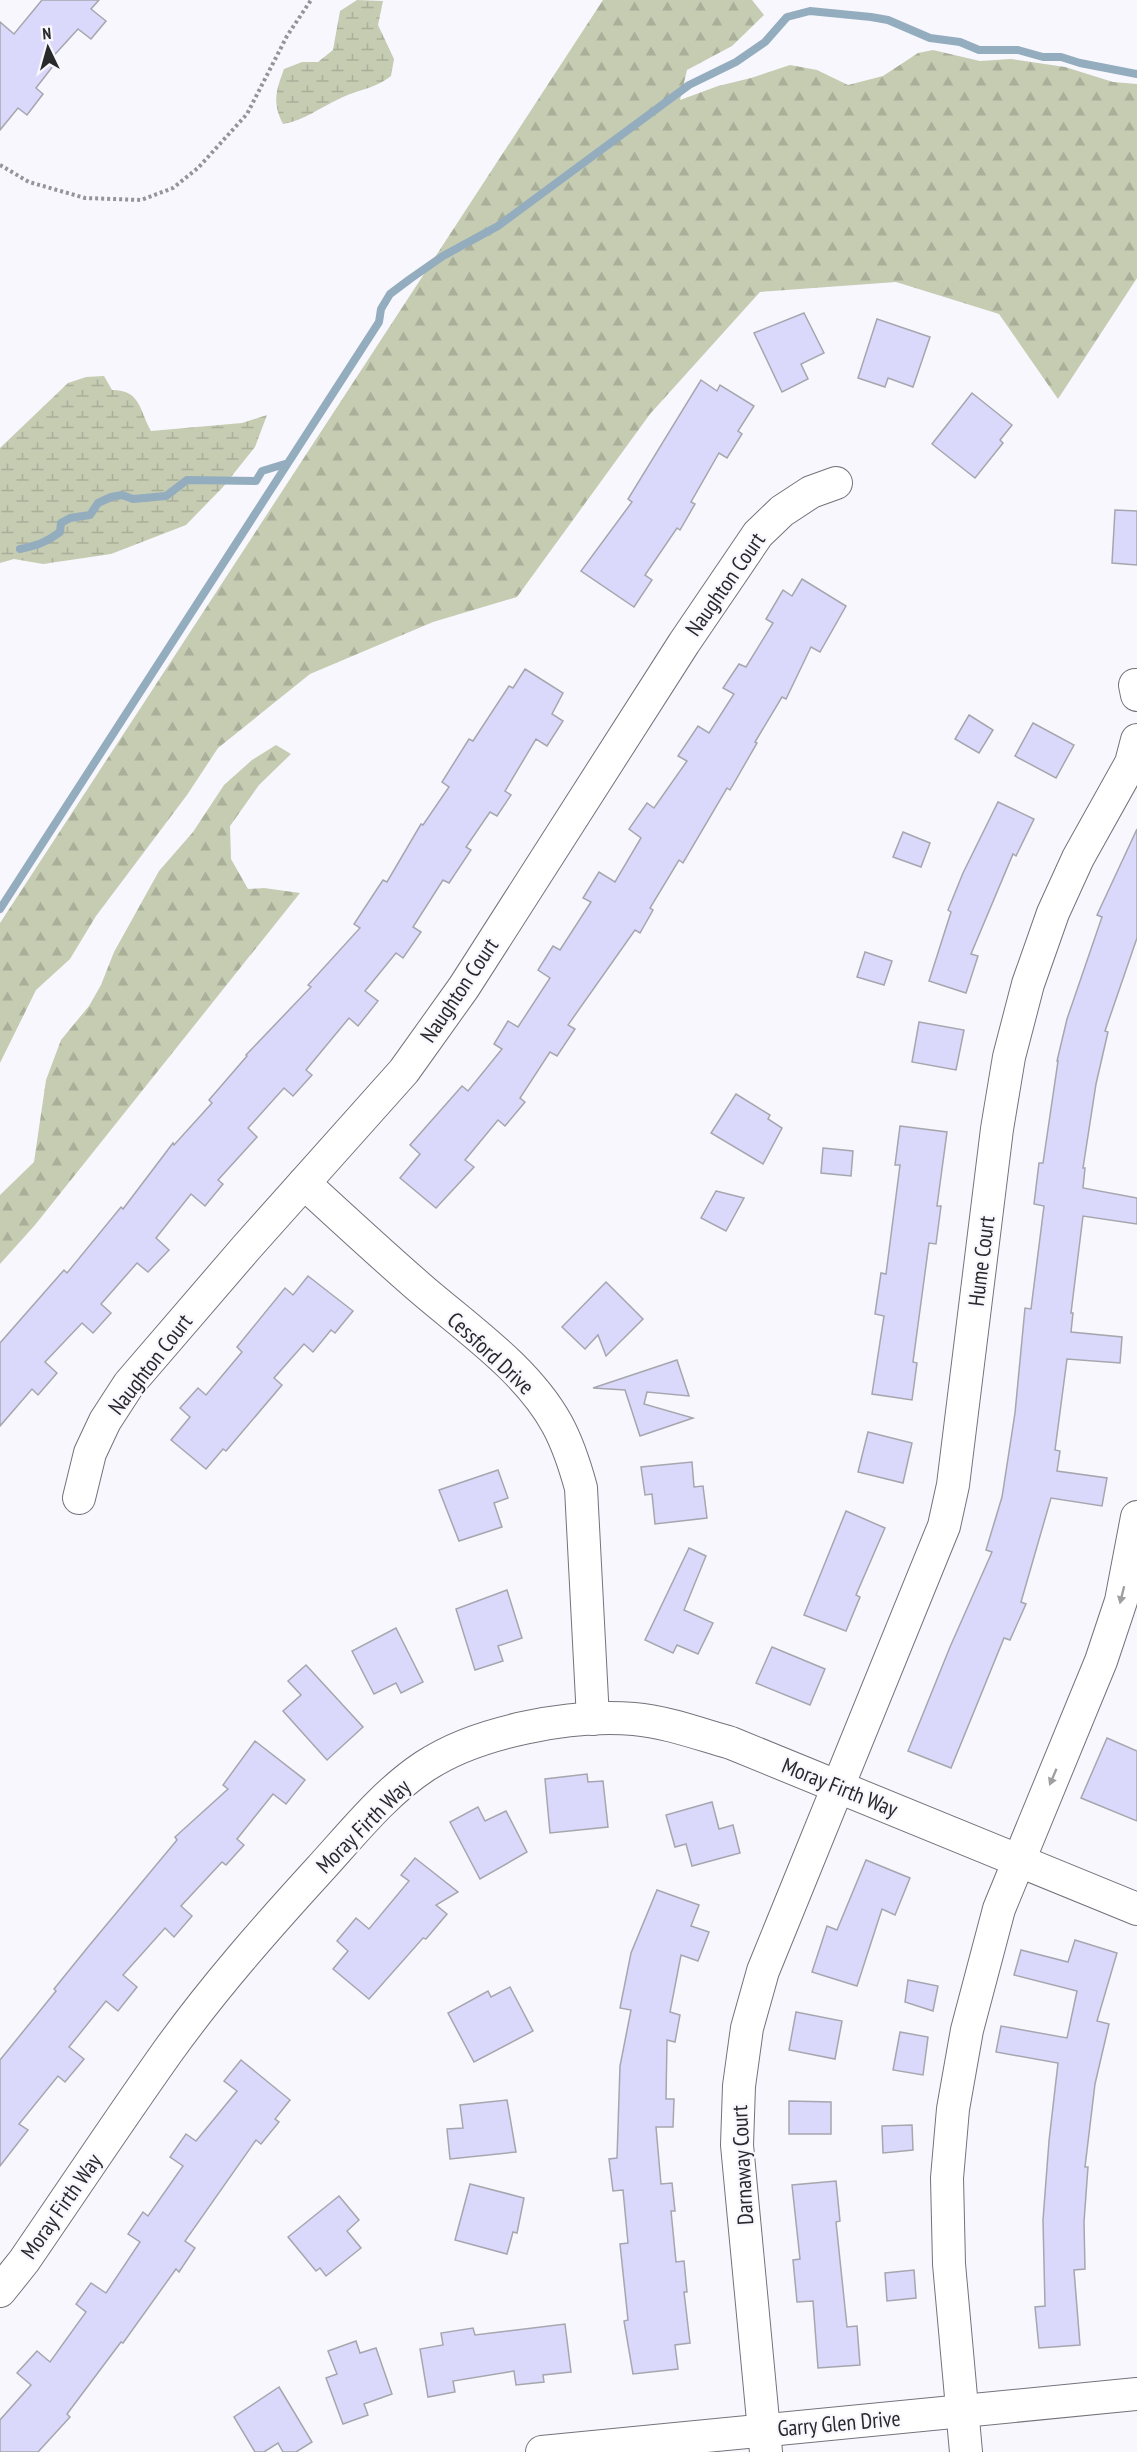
<svg xmlns="http://www.w3.org/2000/svg" width="1137" height="2452" font-family="'PT Sans Narrow',sans-serif">
  <style>
    .forest { fill: url(#forest-firs) }
    .wetland { fill: url(#wetland-marsh) }
    .lines { fill: none; stroke-linecap: round; stroke-linejoin: round }
    .stream { stroke: #94adbe; stroke-width: 8 }
    .building { fill: #dad9fc; stroke: #a6a6ae; stroke-width: 1.5 }
    .minor-casing { stroke: #74737b; stroke-width: 34 }
    .path { stroke: #949499; stroke-width: 4; stroke-dasharray: 3 3; stroke-linecap: butt }
    .minor { stroke: #fff; stroke-width: 32 }
    .oneway { fill: #9f9fa0 }
    .labels { text-anchor: middle; dominant-baseline: central; stroke-width: 4.5; stroke-linejoin: round; paint-order: stroke }
    .street-label { font-size: 22px; fill: #29292c; stroke: #f8f7fe }
  </style>
  <defs>
    <pattern id="forest-firs" width="22" height="20" patternUnits="userSpaceOnUse" patternTransform="scale(1.5)"><rect width="22" height="20" fill="#c5ccb2"/><path d="M5 1l3.5 6h-7zM16 11l3.5 6h-7z" fill="#a9af99"/></pattern>
    <pattern id="wetland-marsh" width="20" height="14" patternUnits="userSpaceOnUse" patternTransform="scale(1.5)"><rect width="20" height="14" fill="#c5ccb2"/><path d="M1 5h8M5 5V1M11 12h8M15 12V8" fill="none" stroke="#a9af99"/></pattern>
  </defs>
  <rect width="100%" height="100%" fill="#f8f7fe"/>
  <g class="forest">
    <path d="M603 0H752L764 15 732 46 687 70 680 100 718 86 751 78 790 65 817 70 848 85 883 76 918 53 933 50 980 61 1011 59 1065 67 1113 82 1137 84V278L1058 399 999 314 896 282 760 292 650 414 517 597 433 622 310 674 218 748 187 795 96 916 70 959 36 990 0 1063V923Z"/>
    <path d="M276 745 291 754 259 785 230 826 231 859 248 889 264 888 300 893 35 1225 0 1264V1195L34 1162 46 1080 61 1040 89 1006 101 985 114 952 159 871 193 832 224 785 252 760Z"/>
  </g>
  <g class="wetland">
    <path d="M357 0 383 1 378 25 394 59 391 76C373 90 358 89 339 99 319 108 305 120 283 124 272 102 276 91 284 69L302 62H318L333 50 340 11Z"/>
    <path d="M104 376 112 390C141 390 139 410 151 431L242 423 267 415 255 447 223 487 186 525 111 554 43 564 14 559 0 563V448L68 383 86 377Z"/>
  </g>
  <g class="lines">
    <g class="stream">
      <path d="M20 549C36 546 47 542 60 532L61 523 70 518 90 515 98 503 111 497 122 495 133 499 166 496 187 480 256 481 262 471 285 464"/>
      <path d="M0 909 379 322 381 309 390 294 410 279 443 256 498 226 689 85 736 62 765 42 787 17 810 11 871 17 888 20 930 38 960 42 979 50H1018L1043 57H1061L1080 63 1137 74"/>
    </g>
  </g>
  <g class="building">
    <path d="M42 0H99L91 9 106 21 91 39 78 29 48 62 53 66 36 88 43 94 27 115 18 108 0 130V22L14 34Z"/>
    <path d="M804 313 824 353 801 364 808 379 782 392 754 333Z"/>
    <path d="M877 319 930 337 913 387 888 378 885 387 858 378Z"/>
    <path d="M701 380 717 391 720 385 754 406 738 431 742 434 727 458 719 453 691 502 695 504 680 530 677 528 645 575 652 580 634 607 581 571 632 502 628 499Z"/>
    <path d="M972 393 1012 425 1000 440 1003 443 975 478 932 444Z"/>
    <path d="M1115 510 1137 511V565L1112 563Z"/>
    <path d="M802 579 846 606 820 652 811 647 786 699 782 697 755 742 757 743 730 790 727 788 683 863 679 860 650 908 653 910 640 933 635 930 568 1025 575 1029 557 1056 550 1052 520 1098 525 1102 505 1126 498 1120 465 1160 474 1167 436 1208 400 1178 420 1154 410 1145 462 1086 468 1091 502 1049 494 1044 508 1021 518 1027 550 978 538 970 553 946 560 950 591 902 583 898 599 872 615 882 641 838 629 829 647 803 654 808 687 761 678 756 698 726 709 733 734 694 723 688 739 664 746 667 773 623 766 619 783 590 792 596Z"/>
    <path d="M525 669 563 693 552 714 563 721 547 746 536 739 505 791 511 795 497 816 490 812 466 847 471 850 449 883 443 880 413 927 421 932 403 958 396 953 365 991 378 1001 358 1026 349 1018 306 1070 312 1075 293 1096 284 1088 248 1128 257 1137 218 1180 223 1184 205 1206 191 1194 156 1238 169 1250 148 1272 137 1263 101 1304 111 1313 93 1333 82 1323 45 1362 57 1373 38 1395 32 1389 0 1426V1343L64 1270 67 1273 121 1207 123 1209 173 1143 174 1145 212 1103 209 1100 247 1056 246 1055 311 987 308 985 360 928 354 924 383 880 387 882 421 824 423 825 449 787 442 782 469 739 473 741 509 686 513 688Z"/>
    <path d="M969 715 993 730 979 753 955 739Z"/>
    <path d="M1033 723 1074 745 1056 778 1015 756Z"/>
    <path d="M998 802 1034 819 1016 856 1013 854 971 954 978 956 966 993 929 981 951 912 948 910 963 873Z"/>
    <path d="M1137 829V938L1105 1031 1108 1032 1096 1084 1083 1168H1085L1083 1188 1137 1198V1224L1083 1216 1071 1313H1073L1071 1332 1122 1337 1120 1363 1067 1359 1055 1450 1060 1451 1057 1471 1107 1478 1102 1506 1051 1498 1021 1602 1026 1604 1010 1640 1004 1638 951 1768 908 1751 950 1647 992 1552 986 1550 1002 1497 1015 1413 1025 1308 1031 1309 1044 1206 1034 1204 1039 1163H1043L1058 1061H1057L1067 1019 1102 917 1097 915Z"/>
    <path d="M903 832 930 843 921 867 893 857Z"/>
    <path d="M865 952 892 961 884 985 857 977Z"/>
    <path d="M919 1022 964 1030 956 1070 912 1062Z"/>
    <path d="M736 1094 770 1115 768 1119 782 1128 763 1164 711 1133Z"/>
    <path d="M900 1126 947 1132 937 1206H941L936 1244 929 1243 913 1362 917 1363 912 1400 872 1394 884 1316 875 1314 881 1273 886 1274 900 1165H895Z"/>
    <path d="M823 1148 853 1151 851 1176 821 1173Z"/>
    <path d="M716 1191 744 1198 726 1231 701 1218Z"/>
    <path d="M308 1276 353 1311 335 1333 331 1330 313 1352 304 1344 274 1378 282 1385 226 1451 223 1449 206 1469 171 1440 190 1417 180 1408 198 1388 206 1395 242 1352 237 1347 285 1288 293 1295Z"/>
    <path d="M606 1282 643 1319 606 1356 598 1335 585 1349 562 1327Z"/>
    <path d="M677 1360 689 1396 647 1392 644 1404 693 1418 640 1436 625 1390 593 1388Z"/>
    <path d="M868 1432 912 1443 903 1483 858 1472Z"/>
    <path d="M692 1462 694 1487 703 1486 707 1518 655 1524 652 1494 645 1495 641 1467Z"/>
    <path d="M498 1470 508 1498 494 1503 502 1527 459 1541 439 1490Z"/>
    <path d="M846 1511 885 1528 856 1595 860 1597 846 1631 804 1615Z"/>
    <path d="M689 1548 706 1556 684 1610 713 1623 698 1654 677 1645 673 1653 645 1640Z"/>
    <path d="M507 1590 522 1638 498 1646 503 1661 475 1670 456 1609Z"/>
    <path d="M396 1628 423 1682 401 1693 396 1683 374 1694 352 1651Z"/>
    <path d="M772 1647 825 1669 810 1705 756 1683Z"/>
    <path d="M306 1665 363 1727 327 1760 283 1711 301 1695 288 1681Z"/>
    <path d="M1107 1738 1137 1751V1821L1081 1798Z"/>
    <path d="M255 1741 305 1780 286 1804 273 1794 237 1839 244 1845 226 1865 222 1862 181 1906 192 1916 174 1937 165 1928 123 1975 137 1987 118 2011 106 2001 69 2047 84 2059 65 2082 58 2076 19 2124 28 2130 0 2166V2060L56 1991 54 1989 88 1947 177 1840 175 1837 228 1789 223 1785Z"/>
    <path d="M587 1774 588 1782 603 1781 608 1827 550 1833 545 1779Z"/>
    <path d="M712 1802 719 1829 733 1825 740 1853 692 1866 686 1844 675 1847 666 1815Z"/>
    <path d="M478 1807 485 1821 506 1811 527 1852 480 1879 450 1822Z"/>
    <path d="M415 1858 458 1892 436 1905 447 1914 426 1939 423 1938 369 1999 333 1969 348 1951 337 1941 356 1918 369 1929 409 1881 401 1875Z"/>
    <path d="M866 1860 910 1878 895 1915 882 1909 857 1986 812 1972 827 1926 837 1930Z"/>
    <path d="M657 1890 699 1905 691 1926 709 1932 698 1961 681 1955 670 2012 680 2015 675 2042 667 2040 666 2099H674L673 2127H656L661 2184 672 2183 675 2211H671L676 2262 684 2261 687 2292H684L690 2343 675 2345 678 2369 633 2374 624 2321 628 2320 620 2244 628 2243 623 2190 613 2191 609 2159 617 2158 620 2066 631 2010 620 2008 631 1953Z"/>
    <path d="M1075 1940 1117 1953 1097 2021 1109 2024 1095 2084 1085 2167H1088L1084 2222 1085 2269 1074 2270 1080 2345 1039 2348 1035 2307 1045 2306 1043 2220 1049 2141 1058 2063 996 2052 1001 2026 1067 2038 1077 1991 1014 1975 1021 1950 1068 1962Z"/>
    <path d="M908 1980 938 1986 933 2011 905 2002Z"/>
    <path d="M510 1987 533 2031 474 2062 448 2013 488 1991 491 1997Z"/>
    <path d="M796 2012 842 2021 835 2059 789 2050Z"/>
    <path d="M900 2032 928 2037 923 2075 893 2070Z"/>
    <path d="M241 2060 290 2100 275 2119 279 2122 261 2144 256 2140 185 2241 195 2248 179 2272 176 2269 123 2343 121 2342 67 2414 70 2417 38 2452H0V2420L31 2385 17 2373 37 2351 50 2362 86 2312 76 2304 91 2283 106 2293 140 2242 128 2234 143 2212 148 2216 183 2166 170 2157 186 2134 196 2141 237 2091 224 2081Z"/>
    <path d="M507 2100 516 2152 450 2159 447 2129 463 2128 460 2105Z"/>
    <path d="M789 2101 831 2102V2134H789Z"/>
    <path d="M912 2125 913 2150 883 2153 882 2126Z"/>
    <path d="M836 2181 840 2221 836 2222 847 2327 857 2326 860 2365 818 2368 813 2301 797 2302 793 2260 800 2259 792 2185Z"/>
    <path d="M470 2184 524 2198 517 2233 513 2232 507 2254 455 2240Z"/>
    <path d="M339 2196 359 2220 347 2231 361 2248 326 2276 320 2268 316 2271 288 2237Z"/>
    <path d="M914 2270 916 2298 887 2301 885 2273Z"/>
    <path d="M565 2324 571 2372 543 2375 544 2382 516 2385 514 2371 453 2381 455 2392 428 2397 420 2349 443 2345 441 2333 473 2328 475 2335Z"/>
    <path d="M356 2341 360 2353 376 2348 392 2394 364 2404 368 2415 343 2424 326 2378 337 2374 328 2351Z"/>
    <path d="M279 2387 312 2442 296 2452H283L278 2443 264 2452H255L234 2417Z"/>
  </g>
  <g class="lines">
    <defs>
      <g id="minor">
        <path d="M1135 685 1137 695"/>
        <path d="M304 1183C342 1218 380 1253 419 1287 465 1327 527 1369 557 1424 568 1444 575 1466 581 1488L593 1719"/>
        <path d="M79 1498 90 1453 105 1421 129 1384 246 1248 404 1071 464 987 684 643 758 534 782 511 811 492 836 483"/>
        <path d="M0 2291 24 2261C72 2191 119 2120 168 2051 214 1987 266 1928 319 1870 352 1834 384 1793 425 1766 478 1731 571 1714 634 1719 667 1722 699 1734 731 1743L1137 1909"/>
        <path d="M542 2452 1137 2394"/>
        <path d="M766 2452 737 2145 739 2086 747 2028 763 1971 944 1526 953 1485 997 1129 1009 1057 1028 984 1053 913 1078 858 1131 763 1137 740"/>
        <path d="M966 2452 949 2264 947 2178 953 2109 967 2030 999 1909 1101 1661 1121 1601 1137 1517"/>
      </g>
    </defs>
    <use href="#minor" class="minor-casing"/>
    <path class="path" d="M0 165 29 182 85 198 141 200 173 188 198 168 247 114 287 36 311 0"/>
    <use href="#minor" class="minor"/>
  </g>
  <defs><path id="oneway-solid" d="M-6-.8H1V-3.2L6.5 0L1 3.2V.8H-6Z" transform="scale(1.5)"/></defs>
  <g class="oneway">
    <use href="#oneway-solid" transform="translate(1122 1595) rotate(104)"/>
    <use href="#oneway-solid" transform="translate(1053 1777) rotate(113)"/>
  </g>
  <g class="labels">
    <g class="street-label">
      <text transform="translate(725 584) rotate(-55)">Naughton Court</text>
      <text transform="translate(459 990) rotate(-56)">Naughton Court</text>
      <text transform="translate(981 1261) rotate(-83)">Hume Court</text>
      <text transform="translate(491 1353) rotate(43)">Cessford Drive</text>
      <text transform="translate(150 1364) rotate(-52)">Naughton Court</text>
      <text transform="translate(840 1787) rotate(22)">Moray Firth Way</text>
      <text transform="translate(363 1826) rotate(-45)">Moray Firth Way</text>
      <text transform="translate(742 2165) rotate(-93)">Darnaway Court</text>
      <text transform="translate(61 2206) rotate(-55)">Moray Firth Way</text>
      <text transform="translate(839 2423) rotate(-5)">Garry Glen Drive</text>
    </g>
  </g>
  <g transform="translate(48 48) rotate(355)" stroke="#f8f7fe" stroke-width="4.5" paint-order="stroke">
  <path d="M0-4.5L10 22L0 15L-10 22Z" fill="#29292c"/>
  <text y="-9" font-size="16" font-weight="bold" text-anchor="middle" fill="#29292c">N</text>
  </g>
</svg>
